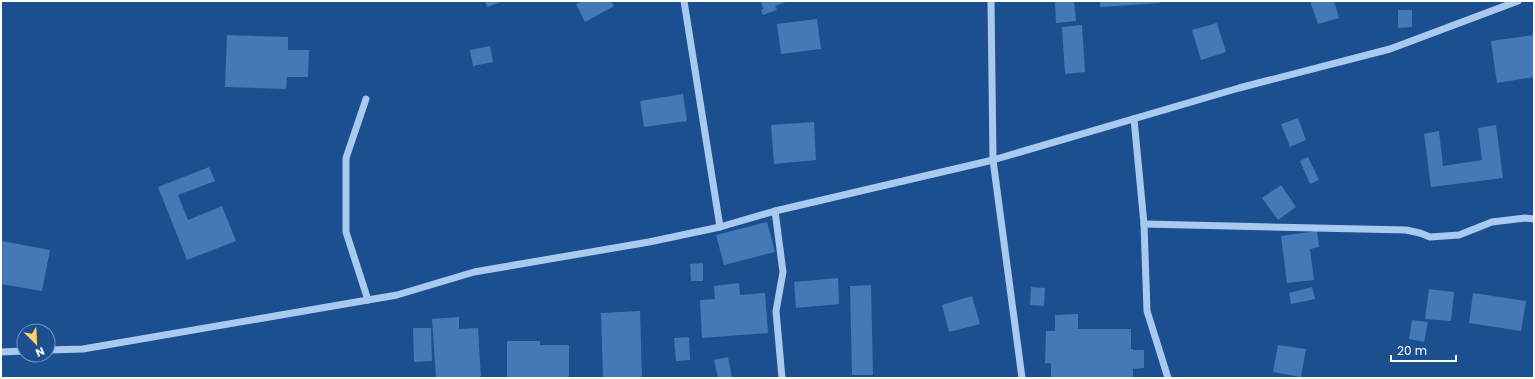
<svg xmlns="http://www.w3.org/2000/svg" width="1535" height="379" font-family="Poppins,sans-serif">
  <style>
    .building { fill: #4478b7 }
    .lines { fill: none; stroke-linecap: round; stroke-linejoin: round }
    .minor { stroke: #a9c9ee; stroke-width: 7 }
  </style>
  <rect width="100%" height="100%" fill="#1b4f8f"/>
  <g class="building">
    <path d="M485 1H504L487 7Z"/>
    <path d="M582 1H611L614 6 585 22 576 4Z"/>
    <path d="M761 1H789L775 6 777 10 763 15 761 10 763 9Z"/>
    <path d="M1055 1H1074L1076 21 1056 23Z"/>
    <path d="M1100 1H1160V3L1100 7Z"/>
    <path d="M1310 1H1334L1339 18 1318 24Z"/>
    <path d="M1398 10H1412V27L1398 28Z"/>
    <path d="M817 19 821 49 781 54 777 24Z"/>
    <path d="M1217 23 1226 52 1201 60 1192 30Z"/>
    <path d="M1082 25 1085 72 1065 74 1062 27Z"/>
    <path d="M227 35 288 37V50H309L308 77H287L286 89 225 87Z"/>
    <path d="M1534 35V77L1497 83 1491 41Z"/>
    <path d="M490 46 493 62 473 66 470 50Z"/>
    <path d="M683 94 687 121 644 127 640 101Z"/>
    <path d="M1298 118 1306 140 1290 147 1281 124Z"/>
    <path d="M814 122 816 160 774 164 771 125Z"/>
    <path d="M1496 125 1503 178 1431 187 1424 134 1439 131 1443 166 1482 160 1478 128Z"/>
    <path d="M1308 157 1319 180 1310 184 1300 161Z"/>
    <path d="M209 167 215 181 178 195 188 220 222 206 236 241 187 260 158 187Z"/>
    <path d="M1281 185 1296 207 1278 220 1262 198Z"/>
    <path d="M767 222 775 252 724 265 716 235Z"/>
    <path d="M1317 231 1319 247 1310 249 1314 280 1287 283 1281 236Z"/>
    <path d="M2 241 50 250 42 291 1 284Z"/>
    <path d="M703 263V281H691L690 264Z"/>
    <path d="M838 278 839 304 796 308 794 282Z"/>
    <path d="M739 283 740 295 765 293 768 333 702 338 700 300 715 299 714 286Z"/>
    <path d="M871 285 873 375H852L850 286Z"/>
    <path d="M1031 287 1045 288 1044 306 1030 305Z"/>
    <path d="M1312 287 1315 299 1291 304 1289 293Z"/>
    <path d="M1429 289 1454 292 1451 321 1425 319Z"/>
    <path d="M1473 293 1526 301 1521 331 1469 323Z"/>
    <path d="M972 296 980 324 949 332 942 305Z"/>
    <path d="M640 311 642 378H603L601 313Z"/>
    <path d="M1078 314V329H1131V349H1133V350H1144V368L1133 369V378H1051V363H1045L1046 331H1055V315Z"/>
    <path d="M459 317V329L478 328 481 378H436L432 319Z"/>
    <path d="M1412 320 1428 322 1424 342 1409 339Z"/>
    <path d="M413 328H431L432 361 414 362Z"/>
    <path d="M689 337 690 360 676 361 674 338Z"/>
    <path d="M507 341H540V345H569V378H507Z"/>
    <path d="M1278 345 1306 349 1301 377 1273 372Z"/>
    <path d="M728 357 732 378H718L714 360Z"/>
  </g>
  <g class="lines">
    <g class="minor">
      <path d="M684 1 720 227"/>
      <path d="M991 1 993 160 1022 378"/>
      <path d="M366 99 346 158V232L368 300"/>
      <path d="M1134 119 1144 224 1147 311 1168 378"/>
      <path d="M775 211 783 272 776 311 782 378"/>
      <path d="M1144 224 1406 230 1420 233 1430 237 1459 235 1492 222 1525 218 1534 219"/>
      <path d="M48 350 83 349 397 295 474 272 649 242 720 227 775 211 993 160 1239 88 1390 49 1518 1"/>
      <path d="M1 352 24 351"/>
    </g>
  </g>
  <rect width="1535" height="379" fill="none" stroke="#ffffff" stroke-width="4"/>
  <g transform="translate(36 343) rotate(156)"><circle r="19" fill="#1b4f8f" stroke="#7695bc"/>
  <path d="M0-3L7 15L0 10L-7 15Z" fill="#ffd166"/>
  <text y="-6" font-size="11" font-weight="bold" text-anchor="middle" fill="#ffffff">N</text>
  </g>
  <path d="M1391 355v6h65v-6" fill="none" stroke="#ffffff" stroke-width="2"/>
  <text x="1397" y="355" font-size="12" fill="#ffffff" stroke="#1b4f8f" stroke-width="3" paint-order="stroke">20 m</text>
</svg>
